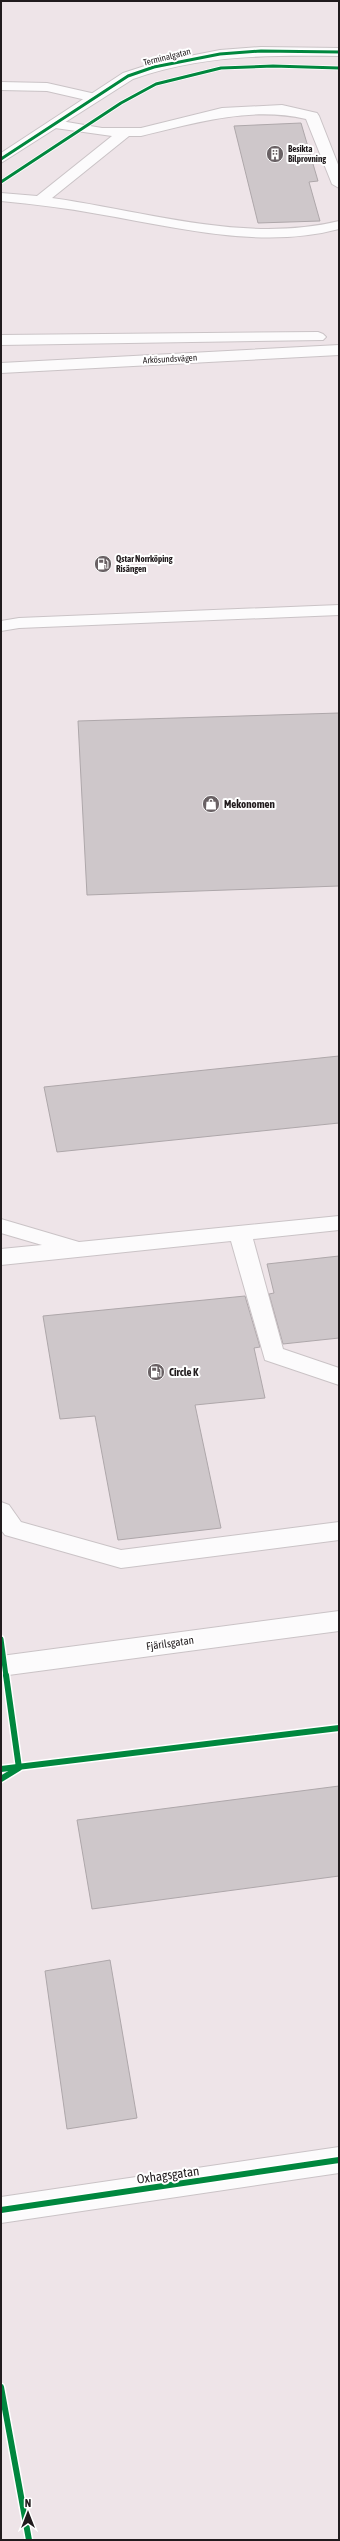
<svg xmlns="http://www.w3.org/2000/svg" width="340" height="2541" font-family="'Asap Condensed',sans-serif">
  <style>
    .building { fill: #cec7ca; stroke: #aea7aa }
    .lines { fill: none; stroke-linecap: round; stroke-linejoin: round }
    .service-casing { stroke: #cac3c6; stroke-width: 2 }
    .minor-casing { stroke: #cac3c6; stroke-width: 2 }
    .secondary-casing { stroke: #cac3c6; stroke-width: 2 }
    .service { fill: #fcfbfc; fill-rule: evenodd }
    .minor { fill: #fcfbfc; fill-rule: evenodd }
    .secondary { fill: #fcfbfc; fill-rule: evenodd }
    .cycleway-far2-casing { stroke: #fff; stroke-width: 4.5 }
    .cycleway-far1-casing { stroke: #fff; stroke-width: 8 }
    .cycleway-casing { stroke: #fff; stroke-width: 9 }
    .cycleway-far2 { stroke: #00873e; stroke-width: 3 }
    .cycleway-far1 { stroke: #00873e; stroke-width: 5 }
    .cycleway { stroke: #00873e; stroke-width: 6 }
    .labels { text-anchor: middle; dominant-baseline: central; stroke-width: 4; stroke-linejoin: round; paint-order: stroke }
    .far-street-label { font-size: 9px; fill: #211b1d; stroke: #fff }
    .far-poi-label { font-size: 9px; font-weight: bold; fill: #211b1d; stroke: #fff; text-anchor: start }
    .poi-label { font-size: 11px; font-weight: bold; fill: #211b1d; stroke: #fff; text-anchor: start }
    .street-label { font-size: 11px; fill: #211b1d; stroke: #fff }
    .near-street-label { font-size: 13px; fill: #211b1d; stroke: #fff }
  </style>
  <rect width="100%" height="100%" fill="#eee4e8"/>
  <g class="building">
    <path d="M301 123 318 181 309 182 320 221 258 223 234 126Z"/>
    <path d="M339 713V886L87 895 78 721Z"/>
    <path d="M339 1056V1123L57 1152 44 1087Z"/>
    <path d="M339 1256V1338L283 1344 269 1294 274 1293 267 1264Z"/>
    <path d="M245 1296 260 1347 254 1348 265 1398 195 1405 221 1528 118 1540 95 1416 60 1419 43 1316Z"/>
    <path d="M339 1786V1876L92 1909 77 1820Z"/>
    <path d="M110 1960 137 2118 67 2129 45 1971Z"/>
  </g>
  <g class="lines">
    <defs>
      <g id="service">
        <path d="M1 82 47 83 100 95 102 98 95 102 47 91 1 90Z"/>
        <path d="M282 105 317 113 319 116 339 167V188L332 184 306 119C250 106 196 123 141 136H129L52 198C145 211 245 244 339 221V229C261 250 175 227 98 214 66 208 33 204 1 201V193L37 196 112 136 55 128 50 127 48 124 50 121 55 120 102 128H141L222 108Z"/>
        <path d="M339 605V615L19 628 1 631V621L19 618Z"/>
        <path d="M339 1216V1230L253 1239 283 1349 339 1368V1385L265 1360 231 1241 1 1265V1249L42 1245 1 1233V1219L79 1242Z"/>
        <path d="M1 1502 9 1505 21 1522 121 1550 339 1522V1540L121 1568 5 1535 1 1530Z"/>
      </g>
      <g id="minor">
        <path d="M261 47 339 48V56C268 55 200 55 133 79L1 163V153L123 73 154 63 220 50Z"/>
        <path d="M339 1611V1631L1 1676V1656Z"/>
        <path d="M339 2147V2173L1 2223V2197Z"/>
      </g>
      <g id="secondary">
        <path d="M318 332 323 334 326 337 323 340 1 345V335Z"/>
        <path d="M339 345V355L1 373V363Z"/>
      </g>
    </defs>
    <use href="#service" class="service-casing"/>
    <use href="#minor" class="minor-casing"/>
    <use href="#secondary" class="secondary-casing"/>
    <use href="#service" class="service"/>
    <use href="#minor" class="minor"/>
    <use href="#secondary" class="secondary"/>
    <defs>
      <g id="cycleway-far2">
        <path d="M1 159 128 76 154 67 220 54 261 51 339 52"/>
        <path d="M1 182 121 103 156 84 221 68 273 66 339 68"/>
      </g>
      <path id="cycleway-far1" d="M1 1639 6 1676"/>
      <g id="cycleway">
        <path d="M1 1769 339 1728"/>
        <path d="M1 1779 19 1768 6 1675"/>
        <path d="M1 2210 339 2160"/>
        <path d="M1 2387 29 2540"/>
      </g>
    </defs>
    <use href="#cycleway-far2" class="cycleway-far2-casing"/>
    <use href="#cycleway-far1" class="cycleway-far1-casing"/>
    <use href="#cycleway" class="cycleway-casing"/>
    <use href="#cycleway-far2" class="cycleway-far2"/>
    <use href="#cycleway-far1" class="cycleway-far1"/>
    <use href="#cycleway" class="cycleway"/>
  </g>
  <defs>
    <symbol id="building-disc" viewBox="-11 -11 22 22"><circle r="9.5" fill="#696164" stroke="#fff"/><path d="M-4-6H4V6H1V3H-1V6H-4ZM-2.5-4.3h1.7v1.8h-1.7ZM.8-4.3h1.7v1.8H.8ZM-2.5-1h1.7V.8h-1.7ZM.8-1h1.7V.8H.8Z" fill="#fff"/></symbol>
    <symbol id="fuel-disc" viewBox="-11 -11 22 22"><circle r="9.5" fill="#696164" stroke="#fff"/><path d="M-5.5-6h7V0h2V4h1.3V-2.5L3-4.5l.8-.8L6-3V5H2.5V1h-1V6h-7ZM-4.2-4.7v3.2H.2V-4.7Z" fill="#fff"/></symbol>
    <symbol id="shop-disc" viewBox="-11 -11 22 22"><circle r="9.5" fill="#696164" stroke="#fff"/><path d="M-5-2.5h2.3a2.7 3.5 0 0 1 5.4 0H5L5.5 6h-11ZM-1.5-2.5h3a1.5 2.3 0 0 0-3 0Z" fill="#fff"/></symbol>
  </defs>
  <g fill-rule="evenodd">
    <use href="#building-disc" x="265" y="144" width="20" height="20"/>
    <use href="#fuel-disc" x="93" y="554" width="20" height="20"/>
    <use href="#shop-disc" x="201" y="794" width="20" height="20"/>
    <use href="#fuel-disc" x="146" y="1362" width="20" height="20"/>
  </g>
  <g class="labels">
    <g class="far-street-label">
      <text transform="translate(167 57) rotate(-14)">Terminalgatan</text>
      <text transform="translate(170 359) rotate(-3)">Arkösundsvägen</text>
    </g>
    <g class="far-poi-label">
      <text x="288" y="149">Besikta<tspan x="288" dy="10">Bilprovning</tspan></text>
      <text x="116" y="559">Qstar Norrköping<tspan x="116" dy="10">Risängen</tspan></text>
    </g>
    <g class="poi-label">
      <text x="224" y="804">Mekonomen</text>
      <text x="169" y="1372">Circle K</text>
    </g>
    <g class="street-label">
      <text transform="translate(170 1643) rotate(-8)">Fjärilsgatan</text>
    </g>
    <g class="near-street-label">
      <text transform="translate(168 2175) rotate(-8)">Oxhagsgatan</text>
    </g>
  </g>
  <rect width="340" height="2541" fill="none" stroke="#211b1d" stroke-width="4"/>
  <g transform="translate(28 2513)" stroke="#ffffff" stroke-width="3" paint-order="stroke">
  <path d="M0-3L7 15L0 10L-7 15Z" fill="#211b1d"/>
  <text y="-6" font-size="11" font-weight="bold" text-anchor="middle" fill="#211b1d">N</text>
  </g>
</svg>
